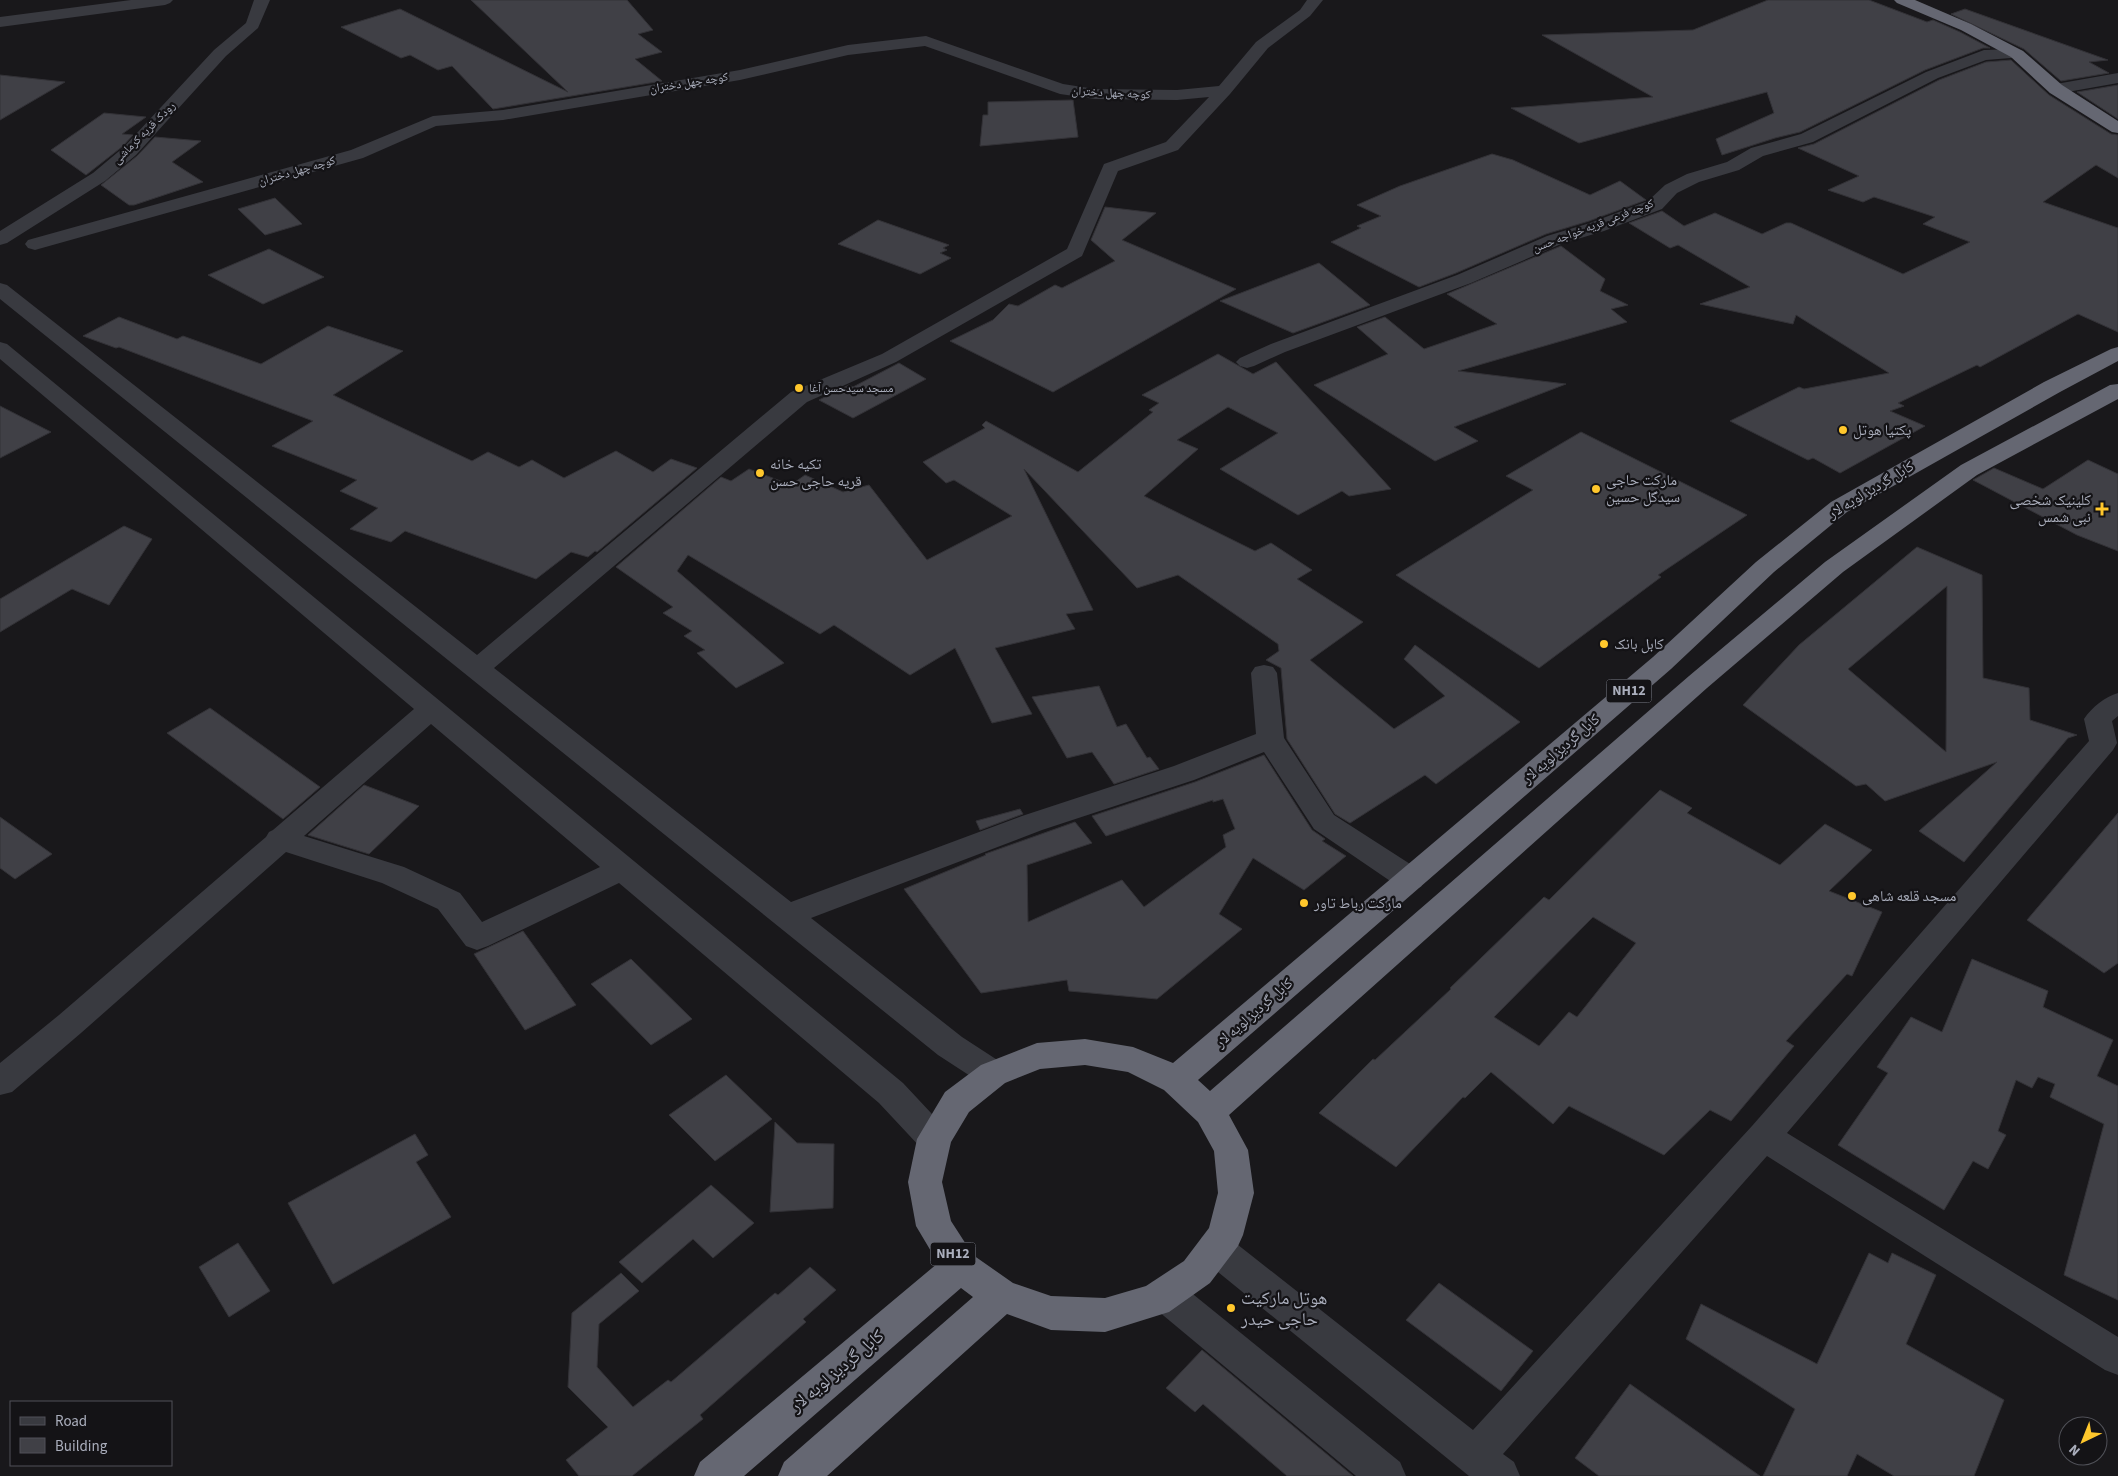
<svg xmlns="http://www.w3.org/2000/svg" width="2118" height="1476" font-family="'Source Sans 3','Noto Naskh Arabic',sans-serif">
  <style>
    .building { fill: #404046; stroke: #333237; fill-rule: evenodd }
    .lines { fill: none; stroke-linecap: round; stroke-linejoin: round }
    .minor { fill: #393a40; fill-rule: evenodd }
    .highway { fill: #656772; fill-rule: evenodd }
    .poi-dot { fill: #ffc72c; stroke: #141316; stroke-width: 2 }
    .labels { text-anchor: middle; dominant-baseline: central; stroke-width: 4.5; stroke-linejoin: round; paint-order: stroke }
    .far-street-label { font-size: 12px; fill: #aaaebc; stroke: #141316 }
    .far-poi-label { font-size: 12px; fill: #aaaebc; stroke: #141316; text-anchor: start }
    .shield { fill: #141316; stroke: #7d808a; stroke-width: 1 }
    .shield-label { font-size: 14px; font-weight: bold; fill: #aaaebc }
    .poi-label { font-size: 15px; fill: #aaaebc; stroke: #141316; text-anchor: start }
    .street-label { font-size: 15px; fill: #aaaebc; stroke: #141316 }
    .near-poi-label { font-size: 18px; fill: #aaaebc; stroke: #141316; text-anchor: start }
    .near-street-label { font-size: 18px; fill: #aaaebc; stroke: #141316 }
  </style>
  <rect width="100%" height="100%" fill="#19181b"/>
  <g class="building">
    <path d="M471 0H627L653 30 638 34 662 52 635 59 662 81 493 109 452 66 438 70 410 55 401 58 341 27 400 9 568 92Z"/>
    <path d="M1768 0H1869L1927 22 1933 20 1960 32 1990 48H1983L1925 70 1800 132 1775 138 1722 155 1716 139 1774 113 1767 92 1579 143 1511 108 1653 97 1542 35 1693 30Z"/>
    <path d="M1965 9 2108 60 2089 62 2109 73 2061 81 2024 49 1951 14Z"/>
    <path d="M2011 60 2049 95 2111 134 2118 135V178L2096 165 2043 202 2118 228V332L2078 314 1980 367 1977 365 1898 403 1904 406 1890 411 1925 426 1840 473 1813 458 1808 460 1730 421 1799 387 1804 389 1889 373 1796 315 1793 324 1700 304 1750 287 1678 245 1670 248 1629 223 1662 211 1684 226 1715 213 1762 234 1786 223H1791L1903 274 1970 242 1923 224 1935 217 1874 197 1863 202 1828 190 1859 176 1798 148 1814 144 1939 80 1986 62Z"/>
    <path d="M0 75 65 82 0 120Z"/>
    <path d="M2118 85V119L2077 92Z"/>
    <path d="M1073 100 1078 137 980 146 983 115H988V102Z"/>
    <path d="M104 113 146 117 122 134 133 135 123 146 86 175 51 150Z"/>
    <path d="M155 137 201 141 172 162 203 182 134 205H129L101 185 137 156Z"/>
    <path d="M1492 154 1513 160 1590 195 1620 181 1646 200 1589 221 1546 234 1456 273 1419 287 1331 242 1361 228 1357 226 1381 216 1357 205 1400 186Z"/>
    <path d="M275 198 302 224 265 235 238 209Z"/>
    <path d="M1105 207 1156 213 1122 240 1236 289 1053 392 950 341 993 320 1009 304 1018 306 1055 285 1062 288 1115 261 1091 240Z"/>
    <path d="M878 220 949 245 943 248 947 250 940 253 951 258 920 274 838 244Z"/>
    <path d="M1561 246 1605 279 1600 291 1628 305 1611 309 1627 322 1458 371 1566 384 1454 427 1478 441 1435 461 1314 385 1388 354 1357 327 1385 317 1424 349 1497 324 1447 294Z"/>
    <path d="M269 249 324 277 263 304 208 275Z"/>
    <path d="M1319 263 1370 305 1293 333 1220 301Z"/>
    <path d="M119 317 177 339 183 336 261 364 328 326 403 351 333 395 472 461 488 452 519 467 532 460 564 478 616 451 653 472 671 459 697 468 597 552 595 551 588 557 571 552 536 579 405 531 391 542 350 529 378 508 340 491 357 480 272 446 313 421 119 347 116 348 83 336Z"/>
    <path d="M1218 354 1253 374 1276 362 1391 489 1349 496 1342 491 1298 515 1220 469 1278 433 1228 407 1177 440 1198 449 1144 496 1255 551 1271 543 1312 570 1297 579 1363 622 1310 660 1394 729 1445 696 1404 659 1415 645 1520 722 1436 784 1425 775 1350 823 1335 814 1287 739 1281 668 1266 660 1279 651 1278 644 1178 575 1137 588 1024 469 1093 610 1066 614 1075 629 995 648 1032 714 992 723 955 648 910 675 834 625 820 634 688 555 677 571 784 663 736 688 697 653 705 650 684 636 692 631 663 613 673 607 616 567 721 477 731 481 749 469 791 485 805 475 843 492 869 485 927 560 1012 516 954 480 946 483 923 462 985 428 982 425 986 421 1078 472 1153 412 1149 410 1159 403 1142 395Z"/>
    <path d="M899 363 926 379 853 418 819 400 849 385 853 387Z"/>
    <path d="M0 406 51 432 0 458Z"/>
    <path d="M1581 432 1747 515 1658 575 1661 577 1539 668 1396 575 1533 490 1506 476Z"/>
    <path d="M2088 460 2118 474V551L2077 535 1973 480 1994 468 2043 489Z"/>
    <path d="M124 526 152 539 109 605 72 589 0 632V599Z"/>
    <path d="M1917 547 1982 575 1983 678 2029 688 2030 720 2077 735 2068 738 1964 862 1919 831 1997 762 1885 801 1866 784 1856 786 1743 705 1799 645ZM1947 586 1946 752 1848 669Z"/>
    <path d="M1099 686 1117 727 1126 724 1147 758 1150 757 1159 769 1114 784 1092 752 1067 758 1032 697Z"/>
    <path d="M210 708 320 787 283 819 167 733Z"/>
    <path d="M1264 755 1312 830 1325 839 1322 841 1346 856 1304 890 1253 858 1219 914 1242 929 1157 999 1069 991 1067 980 981 993 904 889 986 855 985 854 1075 822 1092 843 1027 865 1028 922 1122 880 1144 907 1226 847 1223 835 1235 829 1223 799 1213 802V800L1106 836 1092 816 1195 782Z"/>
    <path d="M364 785 419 806 369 854 308 835Z"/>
    <path d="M1660 790 1692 808 1687 813 1780 865 1825 824 1872 850 1829 891 1882 912 1852 976 1847 974 1786 1041 1794 1046 1731 1121 1710 1110 1664 1155 1569 1106 1553 1124 1491 1072 1465 1098 1463 1097 1396 1167 1319 1113 1373 1059 1375 1060 1451 989 1450 988 1544 897 1549 900ZM1593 917 1636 943 1577 1017 1569 1012 1539 1046 1494 1017Z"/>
    <path d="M1020 809 1023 814 980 830 976 821Z"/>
    <path d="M2118 813V963L2104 973 2027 920Z"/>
    <path d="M0 817 52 854 15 879 0 868Z"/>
    <path d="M523 931 576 1005 525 1030 474 954Z"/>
    <path d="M631 959 692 1019 651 1045 591 984Z"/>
    <path d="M1972 959 2048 991 2043 1007 2113 1040 2097 1076 2118 1086V1300L2064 1275 2104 1124 2050 1097 2055 1084 2038 1077 2032 1088 2016 1080 1998 1131 2006 1135 1988 1169 1973 1161 1944 1210 1838 1145 1888 1073 1877 1067 1911 1017 1942 1032Z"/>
    <path d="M726 1075 772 1119 715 1161 669 1115Z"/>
    <path d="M775 1122 797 1143 834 1144 833 1208 770 1212Z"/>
    <path d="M415 1134 428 1155 416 1162 451 1217 333 1284 288 1203Z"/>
    <path d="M711 1185 754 1223 713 1258 693 1239 642 1283 619 1262Z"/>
    <path d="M238 1243 270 1291 229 1317 199 1267Z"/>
    <path d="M1869 1253 1888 1263 1892 1253 1936 1275 1906 1344 2004 1400 1974 1476H1894L1857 1454 1847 1476H1763L1795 1409 1686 1339 1701 1304 1817 1364Z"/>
    <path d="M810 1267 836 1290 803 1319 806 1322 700 1415 703 1419 632 1476H579L566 1460 608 1427 568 1387 572 1313 621 1273 639 1291 599 1324 597 1367 633 1407 668 1380 671 1382 775 1293 778 1295Z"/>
    <path d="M1439 1283 1533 1351 1501 1391 1406 1320Z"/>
    <path d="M1202 1350 1353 1476H1287L1203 1404 1195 1412 1166 1388Z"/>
    <path d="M1630 1384 1760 1476H1599L1575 1458Z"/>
  </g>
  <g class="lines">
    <g class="minor">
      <path d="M131 0H173L170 3 165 5 0 27V17Z"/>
      <path d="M254 0H270L258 28 226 56 136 155 105 181 7 243 0 245V231L93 173 124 147 214 50 246 23Z"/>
      <path d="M1307 0H1323L1310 16 1268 48 1230 94 1178 150 1118 171 1082 256 896 362 807 402 494 668 791 902 1022 816 1174 766 1256 734 1251 673 1255 667 1264 665 1273 667 1277 673 1284 738 1334 815 1421 871 1425 879 1421 887 1410 890 1399 887 1314 829 1264 752 1194 780 1042 830 811 918 962 1037 1005 1065 1010 1074 1005 1083 993 1087 981 1083 938 1055 0 299V283L7 285 477 655 791 392 882 354 1067 249 1104 164 1166 142 1209 97 1177 100 1095 99 1060 94 925 46 848 55 740 80 503 120 436 126 363 158 42 248 35 250 28 248 25 244 28 240 351 150 433 116 503 110 740 70 848 45 926 36 1063 84 1095 89 1177 90 1219 86 1256 42 1300 10Z"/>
      <path d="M2017 49 2023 51 2025 54 2023 57 1986 60 1938 78 1813 142 1763 156 1739 170 1699 182 1677 193 1662 209 1604 231 1561 244 1471 283 1285 352 1254 366 1247 368 1240 366 1236 362 1240 358 1271 344 1457 275 1547 236 1590 223 1648 201 1665 185 1687 174 1727 162 1751 148 1801 134 1926 72 1984 50Z"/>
      <path d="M2118 73V83L2056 94 2050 93 2048 89 2050 85 2056 84Z"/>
      <path d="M0 342 7 344 903 1083 946 1129 951 1139 946 1149 934 1153 922 1149 879 1103 619 883 488 946 477 950 466 946 438 909 382 883 286 852 81 1033 12 1092 0 1095V1063L59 1015 266 837 269 832 273 830 414 709 0 359ZM431 724 600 867 482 922 460 893 404 867 304 836Z"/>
      <path d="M2118 693V716L2112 721 2117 743 2113 750 1787 1133 2118 1337V1375L2105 1370 1767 1156 1503 1454 1514 1462 1520 1476H1469L1202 1259 1197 1248 1202 1237 1215 1232 1228 1237 1473 1430 1752 1126 2089 741 2084 719C2092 707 2105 697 2118 693Z"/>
      <path d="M1165 1277 1178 1282 1400 1462 1406 1476H1356L1152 1306 1147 1294 1152 1282Z"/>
    </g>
    <g class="highway">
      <path d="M1894 0H1915L1971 24 2023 51 2062 85 2118 121V133L2112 132 2050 93 2011 57 1961 30 1897 3Z"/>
      <path d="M2118 347V361L2060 392 1847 512 1774 572 1671 669 1198 1080 1210 1091 1689 676 1825 562 1961 465 2110 385 2118 384V399L1977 475 1843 572 1707 688 1229 1115 1248 1150 1254 1193 1243 1235 1238 1246 1210 1283 1169 1312 1105 1332 1051 1330 1007 1314 827 1476H778L784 1462 973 1297 961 1288 744 1476H694L700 1462 938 1263 916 1226 908 1182 917 1139 945 1092 981 1065 1037 1043 1085 1039 1133 1047 1173 1063 1653 657 1756 562 1831 502 2044 382 2111 349ZM1085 1065 1128 1072 1164 1090 1198 1122 1214 1151 1218 1193 1209 1228 1184 1261 1146 1286 1105 1298 1051 1296 1013 1283 973 1255 951 1221 942 1182 951 1142 969 1112 1005 1083 1040 1069Z"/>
    </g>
  </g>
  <g class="poi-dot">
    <circle cx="799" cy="388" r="5"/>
    <circle cx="1843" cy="430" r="5"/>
    <circle cx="760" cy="473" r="5"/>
    <circle cx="1596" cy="489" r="5"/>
    <path d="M2099.5 501.5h5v5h5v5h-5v5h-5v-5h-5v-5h5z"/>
    <circle cx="1604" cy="644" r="5"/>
    <circle cx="1852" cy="896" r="5"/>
    <circle cx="1304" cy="903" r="5"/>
    <circle cx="1231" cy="1308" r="5"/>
  </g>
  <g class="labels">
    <g class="far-street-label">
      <text transform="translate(689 83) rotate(-9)">کوچه چهل دختران</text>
      <text transform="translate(1111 93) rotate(3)">کوچه چهل دختران</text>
      <text transform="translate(144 133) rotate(-45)">رودک قریه کرماشی</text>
      <text transform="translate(297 171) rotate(-16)">کوچه چهل دختران</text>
      <text transform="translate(1593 226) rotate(-21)">کوچه فرعی قریه خواجه حسن</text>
    </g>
    <g class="far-poi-label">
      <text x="809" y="388">مسجد سیدحسن آغا</text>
    </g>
    <g class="shield">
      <rect x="1606.5" y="679.5" width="45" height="23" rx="4"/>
      <rect x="930.5" y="1242.5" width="45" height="23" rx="4"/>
    </g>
    <g class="shield-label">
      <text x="1629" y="691">NH12</text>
      <text x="953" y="1254">NH12</text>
    </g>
    <g class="poi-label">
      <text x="1853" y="430">پکتیا هوتل</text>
      <text x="770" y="464">تکیه خانه<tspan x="770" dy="17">قریه حاجی حسن</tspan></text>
      <text x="1606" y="480">مارکت حاجی<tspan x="1606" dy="17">سیدگل حسین</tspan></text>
      <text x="2091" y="500" text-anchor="end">کلینیک شخصی<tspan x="2091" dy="17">نبی شمس</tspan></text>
      <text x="1614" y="644">کابل بانک</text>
      <text x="1862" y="896">مسجد قلعه شاهی</text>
      <text x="1314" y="903">مارکت رباط تاور</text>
    </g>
    <g class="street-label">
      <text transform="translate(1871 490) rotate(-31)">کابل گردیز لویه لار</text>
      <text transform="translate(1561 749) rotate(-41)">کابل گردیز لویه لار</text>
      <text transform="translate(1254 1013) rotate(-41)">کابل گردیز لویه لار</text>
    </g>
    <g class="near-poi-label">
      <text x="1241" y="1298">هوتل مارکیت<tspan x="1241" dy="21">حاجی حیدر</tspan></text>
    </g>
    <g class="near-street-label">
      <text transform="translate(837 1371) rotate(-40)">کابل گردیز لویه لار</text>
    </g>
  </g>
  <rect x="10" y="1401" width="162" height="65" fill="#141316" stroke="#505158"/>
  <rect x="20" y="1417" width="25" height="8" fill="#393a40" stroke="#505158"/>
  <text x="55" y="1426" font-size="15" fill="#aaaebc">Road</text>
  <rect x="20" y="1438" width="25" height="15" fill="#404046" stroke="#505158"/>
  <text x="55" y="1451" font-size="15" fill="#aaaebc">Building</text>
  <g transform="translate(2083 1441) rotate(223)"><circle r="24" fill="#141316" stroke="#505158"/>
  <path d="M0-4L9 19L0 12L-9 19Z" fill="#ffc72c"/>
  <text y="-8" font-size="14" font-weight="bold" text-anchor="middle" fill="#aaaebc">N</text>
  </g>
</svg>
